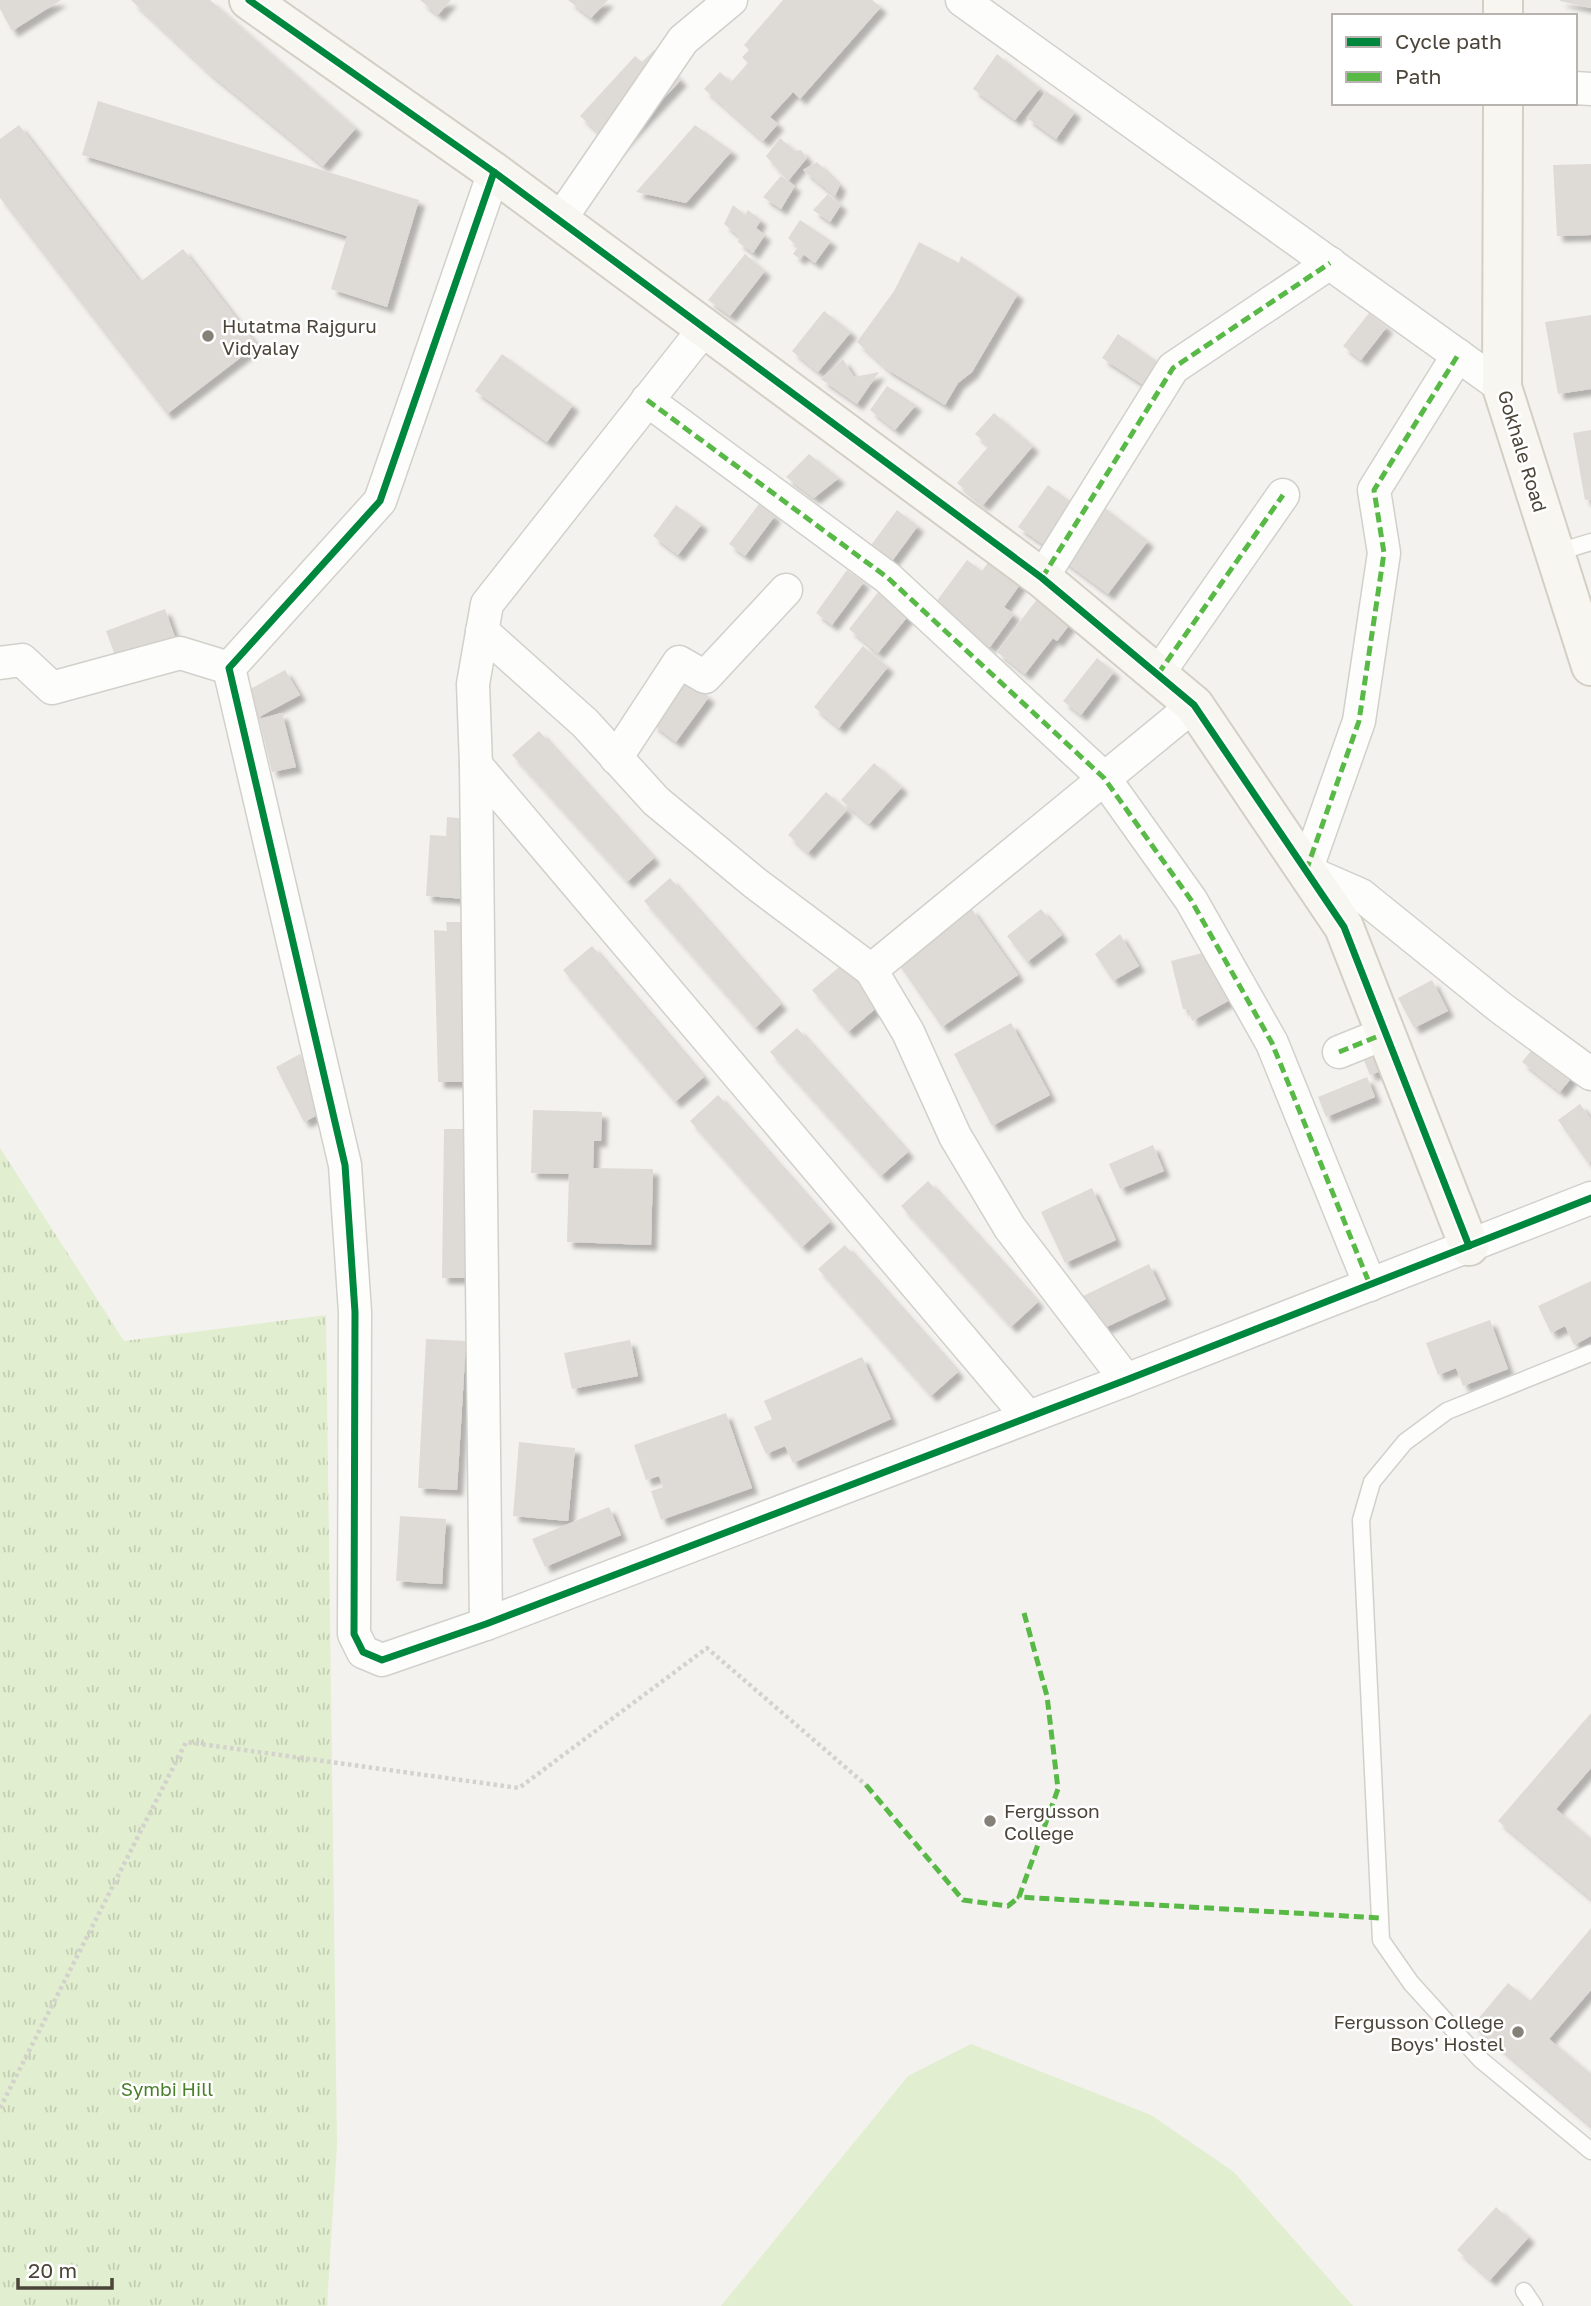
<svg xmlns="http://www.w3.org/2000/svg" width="1591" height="2306" font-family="'Golos Text',sans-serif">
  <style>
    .green { fill: #e1eecf }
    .park { fill: url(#park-tufts) }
    .building { fill: #dedbd6; filter: url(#shadow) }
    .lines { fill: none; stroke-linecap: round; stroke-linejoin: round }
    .lane-casing { stroke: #d2d0cb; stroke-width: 19 }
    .street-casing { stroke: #d2d0cb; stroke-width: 35 }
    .secondary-casing { stroke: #d3cfc5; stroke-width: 42 }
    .path { stroke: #d3d2cc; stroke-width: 4.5; stroke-dasharray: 3.5 3.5; stroke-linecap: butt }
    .lane { stroke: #fdfdfc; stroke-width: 16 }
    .street { stroke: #fdfdfc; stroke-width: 32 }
    .secondary { stroke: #f7f6f1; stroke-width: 38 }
    .quiet { stroke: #58b947; stroke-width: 5; stroke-dasharray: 10 5; stroke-linecap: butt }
    .cycleway-casing { stroke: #fff; stroke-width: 11 }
    .cycleway { stroke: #00873e; stroke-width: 7 }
    .poi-dot { fill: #868178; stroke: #fff; stroke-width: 2.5 }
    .labels { text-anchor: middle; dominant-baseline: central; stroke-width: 5; stroke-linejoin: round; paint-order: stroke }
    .poi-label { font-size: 19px; fill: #4b4439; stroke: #fff; text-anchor: start }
    .street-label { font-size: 19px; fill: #4b4439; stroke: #fff }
    .park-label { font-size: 19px; fill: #4a7f2a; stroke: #fff }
  </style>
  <defs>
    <pattern id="park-tufts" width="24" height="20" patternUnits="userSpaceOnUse" patternTransform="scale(1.75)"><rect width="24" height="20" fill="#e1eecf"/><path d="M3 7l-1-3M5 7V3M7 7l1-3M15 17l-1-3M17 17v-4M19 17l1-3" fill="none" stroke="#c3cdb2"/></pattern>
    <filter id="shadow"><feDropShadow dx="6" dy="6" stdDeviation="2" flood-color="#0004"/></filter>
  </defs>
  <rect width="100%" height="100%" fill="#f4f2ee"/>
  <path class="green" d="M971 2044 1151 2115 1234 2172 1353 2306H721L908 2076Z"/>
  <path class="park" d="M0 1148 124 1341 326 1315 337 2145 327 2306H0Z"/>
  <g class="building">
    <path d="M0 0H61L12 31 0 9Z"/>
    <path d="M131 0H210L356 128 323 166 208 72Z"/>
    <path d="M420 0H451L438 15Z"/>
    <path d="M568 0H608L591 18Z"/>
    <path d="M783 0H872L881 7 800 99 793 92 770 117 778 124 763 141 704 89 720 72 731 82 748 63 742 57 749 50 744 45Z"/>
    <path d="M1560 0H1591V8L1560 1Z"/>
    <path d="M654 50 667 61 664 64 681 80 616 149 580 116 635 56 642 62Z"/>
    <path d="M997 54 1040 88 1015 120 973 89Z"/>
    <path d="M1046 91 1075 112 1056 139 1027 118Z"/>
    <path d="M98 101 419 200 387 307 331 289 347 236 82 155Z"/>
    <path d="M19 125 140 282 183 249 257 345 167 414 0 198V139Z"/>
    <path d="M695 125 732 151 686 203 636 192Z"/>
    <path d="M780 138 795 151 801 150 807 158 788 181 795 186 781 209 763 197 781 176 788 181 766 156Z"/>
    <path d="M817 162 840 185 835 196 803 170Z"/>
    <path d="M1591 164V235L1557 236 1553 165Z"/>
    <path d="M828 194 841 205 830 222 813 210Z"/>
    <path d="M733 205 745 215 748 210 761 220 756 228 765 235 753 253 738 242 740 237 724 224Z"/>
    <path d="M800 220 831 241 815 263 803 254 800 259 793 254 798 247 788 238Z"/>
    <path d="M919 242 959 263 961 256 1018 294 972 372 958 383 945 405 888 370 857 342 894 291Z"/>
    <path d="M745 254 765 271 730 316 708 300Z"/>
    <path d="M824 311 851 332 818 372 792 351Z"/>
    <path d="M1369 313 1387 327 1361 360 1343 346Z"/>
    <path d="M1591 315V389L1558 394 1545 322Z"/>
    <path d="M1118 334 1165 367 1151 390 1102 358Z"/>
    <path d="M502 354 573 405 547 442 475 391Z"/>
    <path d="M843 359 854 377 879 372 857 404 821 379Z"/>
    <path d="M887 386 916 405 895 430 870 410Z"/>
    <path d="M994 413 1033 446 983 505 957 483 989 446 975 434Z"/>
    <path d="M1591 430V499L1585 500 1573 433Z"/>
    <path d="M809 454 839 478 814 498 786 477Z"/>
    <path d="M1048 485 1081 509 1054 552 1018 527Z"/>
    <path d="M759 504 775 516 745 556 729 544Z"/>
    <path d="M676 505 702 524 678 555 653 536Z"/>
    <path d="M1101 505 1148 541 1108 594 1061 559Z"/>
    <path d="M897 510 918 526 884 572 863 556Z"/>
    <path d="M993 556 1024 579 1004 607 1014 614 990 647 933 606 967 560 982 571Z"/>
    <path d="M847 570 864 582 832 625 816 613Z"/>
    <path d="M1047 586 1080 611 1057 641 1053 638 1025 674 997 652Z"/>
    <path d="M879 591 909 615 878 653 849 629Z"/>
    <path d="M165 609 175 637 116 658 106 631Z"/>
    <path d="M863 646 888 667 839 728 814 707Z"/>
    <path d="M1097 658 1114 672 1081 715 1063 701Z"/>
    <path d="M285 670 300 695 257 718 243 693Z"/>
    <path d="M685 679 709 697 676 742 652 724Z"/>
    <path d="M282 713 296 767 272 772 259 719Z"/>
    <path d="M539 731 654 858 627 882 512 755Z"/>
    <path d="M874 763 902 787 869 824 841 800Z"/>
    <path d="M826 792 847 810 808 853 788 835Z"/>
    <path d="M447 817 469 819 466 899 426 896 430 835 446 836Z"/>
    <path d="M670 878 781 1004 755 1028 644 901Z"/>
    <path d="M971 908 1018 975 942 1027 896 960Z"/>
    <path d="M1041 909 1062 935 1027 962 1007 936Z"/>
    <path d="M446 922H468L470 1082H438L434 930 447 931Z"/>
    <path d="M1120 934 1139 966 1113 981 1095 954Z"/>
    <path d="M592 946 704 1077 675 1102 563 970Z"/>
    <path d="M1214 950 1237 996 1192 1021 1189 1010 1183 1009 1171 961Z"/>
    <path d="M851 957 887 999 848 1032 812 990Z"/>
    <path d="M1432 980 1448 1011 1414 1028 1398 998Z"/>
    <path d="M1011 1023 1050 1095 992 1126 954 1054Z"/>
    <path d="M797 1028 908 1152 881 1176 770 1052Z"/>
    <path d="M1538 1042 1577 1071 1560 1092 1522 1062Z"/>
    <path d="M1386 1043 1395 1066 1370 1075 1361 1053Z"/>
    <path d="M300 1054 329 1109 304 1122 276 1067Z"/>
    <path d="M1367 1077 1375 1097 1326 1117 1318 1097Z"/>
    <path d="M718 1095 830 1222 802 1247 690 1121Z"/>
    <path d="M1580 1104 1591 1119V1161L1588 1163 1558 1120Z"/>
    <path d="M533 1110 602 1112 601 1141H594L593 1168 653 1169 651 1245 567 1242 569 1174 531 1173Z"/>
    <path d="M444 1129H475L473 1278H442Z"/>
    <path d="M1153 1145 1164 1171 1120 1189 1109 1164Z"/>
    <path d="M928 1181 1038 1302 1011 1327 901 1206Z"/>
    <path d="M1092 1188 1116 1240 1065 1263 1041 1212Z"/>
    <path d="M845 1245 958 1372 931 1396 818 1269Z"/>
    <path d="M1149 1264 1166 1299 1100 1330 1083 1296Z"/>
    <path d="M1591 1281V1336L1574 1345 1565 1326 1551 1333 1538 1306Z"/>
    <path d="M1490 1320 1508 1369 1463 1386 1456 1368 1438 1375 1426 1343Z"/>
    <path d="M426 1339 466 1341 457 1490 418 1488Z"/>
    <path d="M630 1340 638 1376 572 1389 564 1353Z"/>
    <path d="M862 1357 891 1419 793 1463 785 1446 766 1454 754 1427 772 1419 764 1401Z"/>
    <path d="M726 1413 752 1488 661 1520 651 1491 663 1487 659 1476 646 1480 634 1445Z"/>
    <path d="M519 1442 575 1448 568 1521 513 1516Z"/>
    <path d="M609 1507 621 1535 545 1567 532 1539Z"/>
    <path d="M400 1516 446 1519 442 1584 396 1581Z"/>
    <path d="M1591 1713V1768L1556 1809 1591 1839V1899L1498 1821Z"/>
    <path d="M1591 1928V1990L1549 2039 1591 2074V2126L1473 2025 1508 1983 1530 2001Z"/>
    <path d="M1496 2207 1529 2237 1490 2280 1457 2250Z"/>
  </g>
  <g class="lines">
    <defs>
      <g id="lane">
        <path d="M1555 553 1591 542"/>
        <path d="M1591 1353 1447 1411 1405 1442 1372 1482 1361 1520 1381 1940 1411 1983 1481 2060 1591 2151"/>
        <path d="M1524 2291 1534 2306"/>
      </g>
      <g id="street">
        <path d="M962 0 1502 387"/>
        <path d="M1575 88 1591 89"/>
        <path d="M494 172 380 501 229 668 345 1165 355 1312 354 1634 363 1652 382 1660 486 1624 1126 1380 1591 1198"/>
        <path d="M559 221 683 40 731 0"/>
        <path d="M1458 355 1374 490 1384 553 1359 721 1306 871 1361 895 1501 1008 1591 1074"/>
        <path d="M647 400 888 578 1104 778 1191 900 1272 1043 1370 1285"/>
        <path d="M1042 578 1173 368 1330 263"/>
        <path d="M482 631 585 723 656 801 755 883 871 970 908 1032 955 1136 1010 1228 1126 1380"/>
        <path d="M0 663 22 660 52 688 180 653 229 668"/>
        <path d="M1158 674 1283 495"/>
        <path d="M616 758 679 662 705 677 786 590"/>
        <path d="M476 765 473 684 487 604 704 329"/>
        <path d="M871 970 1194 705"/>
        <path d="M1339 1052 1386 1033"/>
        <path d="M486 1624 476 765 1028 1417"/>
      </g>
      <g id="secondary">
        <path d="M249 0 494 172 1042 578 1194 705 1344 927 1469 1246"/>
        <path d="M1503 16V0"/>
        <path d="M1503 103 1502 387 1591 666"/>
      </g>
    </defs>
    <use href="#lane" class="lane-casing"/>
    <use href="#street" class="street-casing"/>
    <use href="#secondary" class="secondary-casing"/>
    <path class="path" d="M0 2108 186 1742 519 1788 707 1648 866 1785"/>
    <use href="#lane" class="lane"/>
    <use href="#street" class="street"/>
    <use href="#secondary" class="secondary"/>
    <g class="quiet">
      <path d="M647 400 888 578 1104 778 1191 900 1272 1043 1370 1285"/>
      <path d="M1042 578 1173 368 1330 263"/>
      <path d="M1158 674 1283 495"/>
      <path d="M1306 871 1359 721 1384 553 1374 490 1458 355"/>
      <path d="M1339 1052 1386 1033"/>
      <path d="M1024 1613 1047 1696 1058 1789 1019 1897 1380 1918"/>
      <path d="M866 1785 963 1900 1008 1906 1019 1897"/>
    </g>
    <defs>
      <g id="cycleway">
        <path d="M249 0 494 172 1042 578 1194 705 1344 927 1469 1246"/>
        <path d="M494 172 380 501 229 668 345 1165 355 1312 354 1634 363 1652 382 1660 486 1624 1126 1380 1591 1198"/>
      </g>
    </defs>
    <use href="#cycleway" class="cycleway-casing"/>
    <use href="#cycleway" class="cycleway"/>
  </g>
  <g class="poi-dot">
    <circle cx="208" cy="336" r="7"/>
    <circle cx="990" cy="1821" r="7"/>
    <circle cx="1518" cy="2032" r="7"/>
  </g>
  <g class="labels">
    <g class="poi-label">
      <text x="222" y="325">Hutatma Rajguru<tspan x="222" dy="22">Vidyalay</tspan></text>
      <text x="1004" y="1810">Fergusson<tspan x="1004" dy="22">College</tspan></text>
      <text x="1504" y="2021" text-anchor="end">Fergusson College<tspan x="1504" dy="22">Boys' Hostel</tspan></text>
    </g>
    <g class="street-label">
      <text transform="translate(1523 451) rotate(73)">Gokhale Road</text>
    </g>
    <g class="park-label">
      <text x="167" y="2088">Symbi Hill</text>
    </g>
  </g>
  <rect x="1332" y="14" width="245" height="91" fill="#ffffff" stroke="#b7b4b0" stroke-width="2"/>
  <rect x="1346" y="37" width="35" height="10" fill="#00873e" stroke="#b7b4b0" stroke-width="2"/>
  <text x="1395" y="49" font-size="21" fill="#4b4439">Cycle path</text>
  <rect x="1346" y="72" width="35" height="10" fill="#58b947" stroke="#b7b4b0" stroke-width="2"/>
  <text x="1395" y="84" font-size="21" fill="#4b4439">Path</text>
  <path d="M18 2278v10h94v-10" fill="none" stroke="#4b4439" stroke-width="3.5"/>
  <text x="28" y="2278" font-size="21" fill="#4b4439" stroke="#ffffff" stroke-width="5" paint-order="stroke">20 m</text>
</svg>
